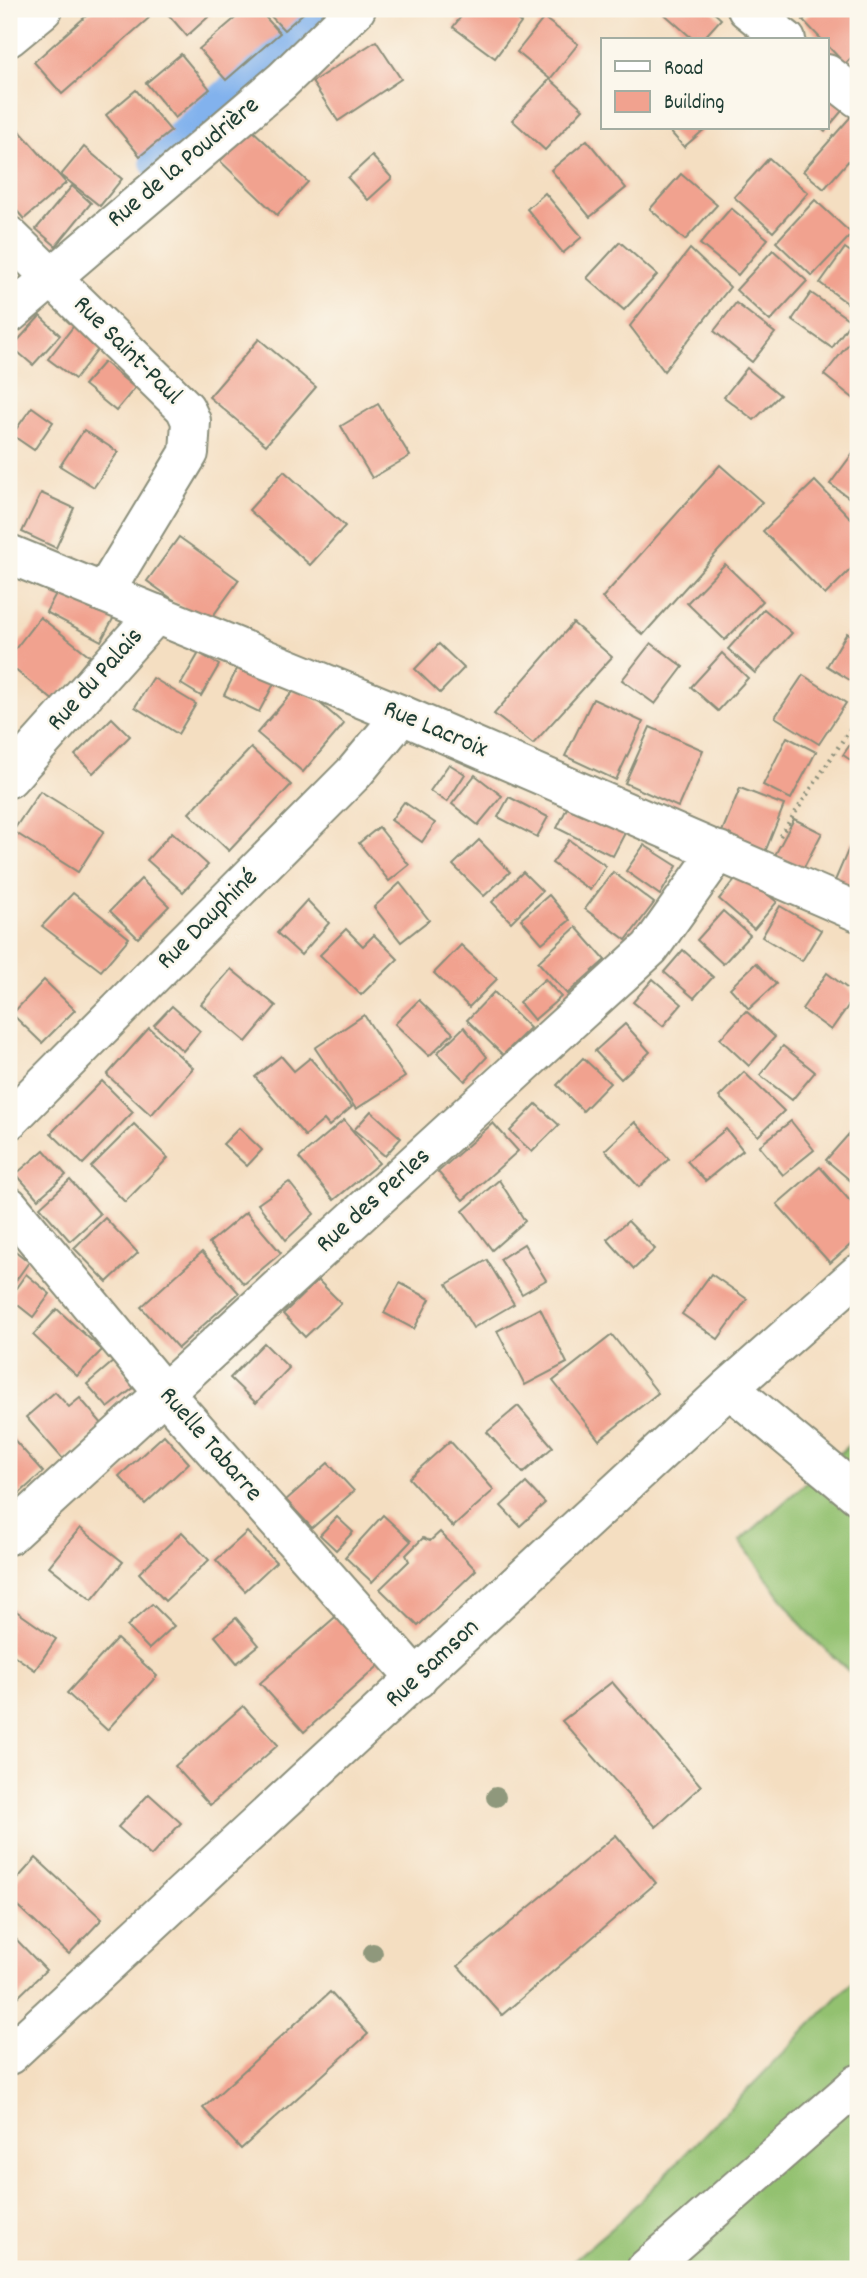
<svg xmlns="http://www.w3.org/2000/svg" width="867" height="2278" font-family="Dekko,sans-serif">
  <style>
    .grass { fill: #93c170; stroke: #597f52; stroke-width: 2 }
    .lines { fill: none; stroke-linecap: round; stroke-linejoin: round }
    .canal { stroke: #82b2ed; stroke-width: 42 }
    .building { fill: #f1a28f }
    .street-casing { stroke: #8a8e7a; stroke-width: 42 }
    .path { stroke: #8a8e7a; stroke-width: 4.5; stroke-dasharray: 2 5; stroke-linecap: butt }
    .street { stroke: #fff; stroke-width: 38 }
    .tree { fill: #8f987c }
    .labels { text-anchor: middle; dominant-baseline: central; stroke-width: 5; stroke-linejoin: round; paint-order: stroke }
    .street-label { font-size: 26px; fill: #1f3d34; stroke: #fbf7ec }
  </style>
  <rect width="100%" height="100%" fill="#fbf7ec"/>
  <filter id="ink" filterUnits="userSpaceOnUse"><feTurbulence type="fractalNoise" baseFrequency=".0143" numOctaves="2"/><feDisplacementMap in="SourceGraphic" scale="14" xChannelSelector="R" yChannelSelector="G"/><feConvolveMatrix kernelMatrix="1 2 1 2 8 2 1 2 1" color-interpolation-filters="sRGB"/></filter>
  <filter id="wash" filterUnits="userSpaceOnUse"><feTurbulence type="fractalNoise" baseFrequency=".00686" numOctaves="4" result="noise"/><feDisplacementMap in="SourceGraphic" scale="28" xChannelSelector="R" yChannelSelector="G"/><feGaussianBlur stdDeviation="1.57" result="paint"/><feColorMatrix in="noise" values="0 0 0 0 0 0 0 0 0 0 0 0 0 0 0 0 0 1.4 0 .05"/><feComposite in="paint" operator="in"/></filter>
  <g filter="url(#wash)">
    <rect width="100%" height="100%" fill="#f4dec1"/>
    <g class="grass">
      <path d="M858 1437V1680L805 1630 740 1541Z"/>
      <path d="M858 1976V2269H563L622 2219Z"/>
    </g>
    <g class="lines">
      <path class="canal" d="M161 161 329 9"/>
    </g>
    <g id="blocks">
      <g class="building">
        <path d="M94 9H141L149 18 62 94 34 62Z"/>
        <path d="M171 9H217L187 36 167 13Z"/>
        <path d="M246 9H258L280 33 226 80 199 49Z"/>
        <path d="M264 9H308L284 30Z"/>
        <path d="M467 9H502L521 23 495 58 453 27Z"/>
        <path d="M663 9H710L721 19 702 40H694L661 11Z"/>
        <path d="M815 9H858V51L845 64 827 45V40H822L803 20Z"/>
        <path d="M544 18 578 44 550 79 517 52Z"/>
        <path d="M376 41 401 79 338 121 312 82Z"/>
        <path d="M181 54 210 89 175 118 146 83Z"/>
        <path d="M550 79 583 109 545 150 512 120Z"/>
        <path d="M136 90 171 131 140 156 106 115Z"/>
        <path d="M833 95 846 106 825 131 821 128H827V102Z"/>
        <path d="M854 113 858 117V150L824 189 803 171Z"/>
        <path d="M9 119 66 183 24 219 9 202Z"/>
        <path d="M667 128H706L684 147Z"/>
        <path d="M251 129 308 182 277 215 220 161Z"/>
        <path d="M587 140 626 188 590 217 551 170Z"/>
        <path d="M84 147 122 179 100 206 61 175Z"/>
        <path d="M372 156 392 178 368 200 348 178Z"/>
        <path d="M769 158 808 193 773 232 734 197Z"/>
        <path d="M681 174 717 205 685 240 650 209Z"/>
        <path d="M72 186 91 203 56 246 36 229Z"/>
        <path d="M545 193 582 237 563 253 527 209Z"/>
        <path d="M815 200 852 234 812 276 776 242Z"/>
        <path d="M731 208 768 239 738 275 700 244Z"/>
        <path d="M620 242 657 275 624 310 587 278Z"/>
        <path d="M845 248 858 257V311L820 283Z"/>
        <path d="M690 249 730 287 664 371 630 326Z"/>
        <path d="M773 250 807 281 770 321 736 290Z"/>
        <path d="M811 293 851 321 832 348 792 320Z"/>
        <path d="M736 303 775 333 752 362 714 331Z"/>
        <path d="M40 316 60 335 33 365 12 347Z"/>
        <path d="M80 318 106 339 75 379 48 359Z"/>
        <path d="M858 332V402L824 375Z"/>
        <path d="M259 339 316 387 266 445 209 397Z"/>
        <path d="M104 362 135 388 116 411 84 385Z"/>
        <path d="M747 368 780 395 754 420 724 397Z"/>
        <path d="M378 404 410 456 372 478 341 426Z"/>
        <path d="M32 407 53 422 34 450 12 435Z"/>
        <path d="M84 430 118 452 94 487 60 466Z"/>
        <path d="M853 453 858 457V504L830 484Z"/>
        <path d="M720 465 762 502 643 635 602 598Z"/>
        <path d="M284 471 345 526 310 565 249 510Z"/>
        <path d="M815 481 858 526V562L825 595 763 531Z"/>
        <path d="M41 493 74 508 56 548 22 532Z"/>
        <path d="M179 537 239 580 207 624 147 581Z"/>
        <path d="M725 564 763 601 725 640 687 603Z"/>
        <path d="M59 588 114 617 101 641 46 612Z"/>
        <path d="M764 609 792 633 755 673 728 649Z"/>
        <path d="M40 617 90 656 54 701 9 665V657Z"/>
        <path d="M573 623 612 657 533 744 494 714Z"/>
        <path d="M847 633 858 640V685L827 666Z"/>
        <path d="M651 643 683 667 655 704 622 680Z"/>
        <path d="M439 644 464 668 440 693 415 669Z"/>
        <path d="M199 653 219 665 201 696 181 684Z"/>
        <path d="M722 653 748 678 718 711 691 687Z"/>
        <path d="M240 663 276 680 259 712 224 695Z"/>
        <path d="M803 675 846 703 819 744 775 717Z"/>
        <path d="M153 678 196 704 178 734 135 707Z"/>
        <path d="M299 685 344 724 303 772 257 733Z"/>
        <path d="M593 699 643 722 616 780 565 756Z"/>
        <path d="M112 718 130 736 93 773 75 755Z"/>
        <path d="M650 727 703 750 678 807 625 783Z"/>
        <path d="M858 733V765L843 755Z"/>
        <path d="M787 737 816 752 791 799 763 785Z"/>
        <path d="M251 748 291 785 229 851 189 813Z"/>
        <path d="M449 764 465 774 447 802 430 791Z"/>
        <path d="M475 775 502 796 478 825 452 804Z"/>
        <path d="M740 788 784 805 765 852 721 834Z"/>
        <path d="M40 791 104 831 78 872 13 831Z"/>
        <path d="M509 797 548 817 537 837 498 817Z"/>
        <path d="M404 802 435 823 422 842 391 820Z"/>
        <path d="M570 802 626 831 613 856 557 828Z"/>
        <path d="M794 819 822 833 803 869 775 855Z"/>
        <path d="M379 827 409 865 389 881 359 843Z"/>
        <path d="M172 832 208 865 183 892 147 860Z"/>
        <path d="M479 840 510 872 484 896 453 865Z"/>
        <path d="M569 840 606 866 590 890 552 863Z"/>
        <path d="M852 841 858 844V894L834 883Z"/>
        <path d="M644 845 677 866 660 895 626 871Z"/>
        <path d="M523 872 542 891 511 922 492 902Z"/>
        <path d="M613 872 654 903 626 940 585 909Z"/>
        <path d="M741 873 777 902 754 929 719 899Z"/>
        <path d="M141 879 169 906 138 938 110 911Z"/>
        <path d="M400 883 429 920 401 942 374 907Z"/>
        <path d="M73 893 129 938 101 971 42 926Z"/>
        <path d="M549 895 570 920 542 943 521 919Z"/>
        <path d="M307 900 329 923 301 955 277 933Z"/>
        <path d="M780 906 821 930 802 961 762 937Z"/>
        <path d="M723 911 750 935 723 964 697 940Z"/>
        <path d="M576 927 605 960 567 994 538 962Z"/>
        <path d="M346 929 363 946 374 935 398 959 361 995 320 955Z"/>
        <path d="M461 945 497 979 469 1007 434 973Z"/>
        <path d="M683 950 713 977 694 998 664 972Z"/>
        <path d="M756 963 776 984 749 1009 730 988Z"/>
        <path d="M231 969 276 1006 246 1042 201 1004Z"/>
        <path d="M827 973 856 995 831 1030 802 1009Z"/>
        <path d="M545 979 561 997 534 1020 519 1002Z"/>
        <path d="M653 979 682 1004 663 1026 633 1002Z"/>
        <path d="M44 980 75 1010 42 1043 12 1014Z"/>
        <path d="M494 992 530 1028 503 1055 467 1020Z"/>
        <path d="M419 1000 453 1033 429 1056 395 1024Z"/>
        <path d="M172 1006 200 1031 183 1051 154 1025Z"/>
        <path d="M746 1011 775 1037 749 1066 720 1039Z"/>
        <path d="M364 1015 405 1077 356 1109 315 1048Z"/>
        <path d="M625 1024 650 1052 621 1079 595 1051Z"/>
        <path d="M464 1027 487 1057 465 1081 437 1053Z"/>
        <path d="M149 1028 193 1068 151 1115 107 1075Z"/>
        <path d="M783 1046 815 1072 792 1100 760 1075Z"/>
        <path d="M281 1056 294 1071 310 1058 352 1107 329 1126 324 1120 305 1136 255 1077Z"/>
        <path d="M583 1058 610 1083 583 1111 557 1085Z"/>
        <path d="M744 1072 784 1111 758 1136 719 1097Z"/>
        <path d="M102 1081 133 1112 83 1164 51 1133Z"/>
        <path d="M536 1104 559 1125 532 1152 510 1131Z"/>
        <path d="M371 1111 401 1138 385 1156 354 1130Z"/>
        <path d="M344 1120 379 1163 334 1200 299 1158Z"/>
        <path d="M791 1121 814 1150 783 1175 759 1146Z"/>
        <path d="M635 1122 669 1159 639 1187 605 1150Z"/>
        <path d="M493 1123 518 1151 463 1200 438 1172Z"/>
        <path d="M134 1124 168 1158 125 1202 91 1167Z"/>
        <path d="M856 1126 858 1128V1187L826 1160Z"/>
        <path d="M239 1128 262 1150 247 1166 223 1144Z"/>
        <path d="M726 1129 743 1150 705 1181 687 1161Z"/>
        <path d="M44 1150 66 1175 38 1199 16 1174Z"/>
        <path d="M820 1167 858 1210V1238L830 1263 777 1204Z"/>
        <path d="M70 1180 100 1214 70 1241 40 1207Z"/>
        <path d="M499 1180 525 1221 492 1250 463 1211Z"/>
        <path d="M289 1182 314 1214 286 1240 258 1204Z"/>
        <path d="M246 1212 281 1253 244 1284 209 1243Z"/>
        <path d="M105 1218 138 1253 107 1282 74 1248Z"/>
        <path d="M628 1221 655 1249 634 1269 607 1239Z"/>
        <path d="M524 1244 546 1280 522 1294 500 1259Z"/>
        <path d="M9 1246 29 1262 9 1290Z"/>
        <path d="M202 1252 239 1293 178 1348 141 1307Z"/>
        <path d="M487 1260 514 1304 473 1328 447 1284Z"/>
        <path d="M26 1274 50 1294 33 1317 9 1298Z"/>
        <path d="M711 1274 747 1299 718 1339 682 1314Z"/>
        <path d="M318 1280 341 1303 305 1337 283 1314Z"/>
        <path d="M400 1283 430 1299 414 1329 384 1313Z"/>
        <path d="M540 1308 567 1363 525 1385 497 1331Z"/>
        <path d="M57 1309 102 1350 77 1376 33 1335Z"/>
        <path d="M612 1335 658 1393 599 1440 553 1381Z"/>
        <path d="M264 1343 289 1368 256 1403 230 1378Z"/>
        <path d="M114 1361 136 1386 108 1408 87 1384Z"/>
        <path d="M55 1392 69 1407 80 1398 103 1425 63 1459 26 1417Z"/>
        <path d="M518 1406 553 1447 523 1473 487 1432Z"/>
        <path d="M9 1434 43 1472 9 1503Z"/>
        <path d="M164 1435 189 1463 145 1504 119 1476Z"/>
        <path d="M450 1441 494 1490 453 1527 409 1478Z"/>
        <path d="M328 1463 354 1491 312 1528 286 1500Z"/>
        <path d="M526 1483 545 1503 520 1526 501 1506Z"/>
        <path d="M383 1515 411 1541 372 1582 345 1557Z"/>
        <path d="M337 1517 353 1532 336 1550 320 1535Z"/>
        <path d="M80 1528 123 1562 92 1600 49 1566Z"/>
        <path d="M182 1532 209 1560 165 1601 139 1573Z"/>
        <path d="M247 1532 276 1562 245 1591 216 1560Z"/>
        <path d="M440 1532 476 1570 418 1626 380 1589 409 1561 406 1555 423 1538 430 1541Z"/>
        <path d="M152 1604 174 1626 149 1649 127 1626Z"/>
        <path d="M9 1606 56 1639 35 1670 9 1652Z"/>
        <path d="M341 1612 385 1660 304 1732 260 1683Z"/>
        <path d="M236 1618 259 1645 237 1663 215 1636Z"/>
        <path d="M117 1639 157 1676 107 1730 67 1693Z"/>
        <path d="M612 1682 701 1786 656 1827 562 1721Z"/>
        <path d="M243 1706 278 1745 210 1805 175 1766Z"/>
        <path d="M149 1794 181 1823 151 1856 118 1827Z"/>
        <path d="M616 1835 656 1883 502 2015 458 1966Z"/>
        <path d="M36 1858 102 1919 69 1954 9 1898V1888Z"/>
        <path d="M9 1932 46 1970 16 1999 9 1991Z"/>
        <path d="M330 1992 368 2034 241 2149 203 2108Z"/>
      </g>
    </g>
  </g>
  <g filter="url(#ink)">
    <use href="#blocks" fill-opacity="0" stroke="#8a8e7a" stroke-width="2"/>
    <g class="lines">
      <defs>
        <g id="street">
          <path d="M747 9 786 40"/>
          <path d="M9 37 43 9"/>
          <path d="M827 74 858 98"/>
          <path d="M9 236 185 408 191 421 189 453 104 593"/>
          <path d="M9 314 282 81 356 9"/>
          <path d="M9 554 402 715 858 912"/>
          <path d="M9 778 156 614"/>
          <path d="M9 1120 354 773 402 715"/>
          <path d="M9 1206 163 1392 417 1679"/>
          <path d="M729 1388 858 1495"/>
          <path d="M9 1535 650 948 719 851"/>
          <path d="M9 2055 729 1388 858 1274"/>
          <path d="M646 2269 858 2084"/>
        </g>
      </defs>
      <use href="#street" class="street-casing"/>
      <path class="path" d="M780 836 858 717"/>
      <use href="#street" class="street"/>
    </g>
    <g class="tree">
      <circle cx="496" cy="1797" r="10"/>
      <circle cx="373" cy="1953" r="10"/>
    </g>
  </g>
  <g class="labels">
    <g class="street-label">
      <text transform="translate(184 163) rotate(-40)">Rue de la Poudrière</text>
      <text transform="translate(127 351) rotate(45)">Rue Saint-Paul</text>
      <text transform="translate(96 680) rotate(-48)">Rue du Palais</text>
      <text transform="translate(435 730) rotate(23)">Rue Lacroix</text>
      <text transform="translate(208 920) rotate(-45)">Rue Dauphiné</text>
      <text transform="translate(374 1201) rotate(-42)">Rue des Perles</text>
      <text transform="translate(210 1445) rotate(49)">Ruelle Tabarre</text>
      <text transform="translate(433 1664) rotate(-43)">Rue Samson</text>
    </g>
  </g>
  <rect width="867" height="2278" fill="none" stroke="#fbf7ec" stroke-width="35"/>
  <rect x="601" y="38" width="228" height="91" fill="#fbf7ec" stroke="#a3ada2" stroke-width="2"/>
  <rect x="615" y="61" width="35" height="10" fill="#ffffff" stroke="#a3ada2" stroke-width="2"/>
  <text x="664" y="74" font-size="21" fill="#1f3d34">Road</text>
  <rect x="615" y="91" width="35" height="21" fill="#f1a28f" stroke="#a3ada2" stroke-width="2"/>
  <text x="664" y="108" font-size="21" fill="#1f3d34">Building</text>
</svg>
